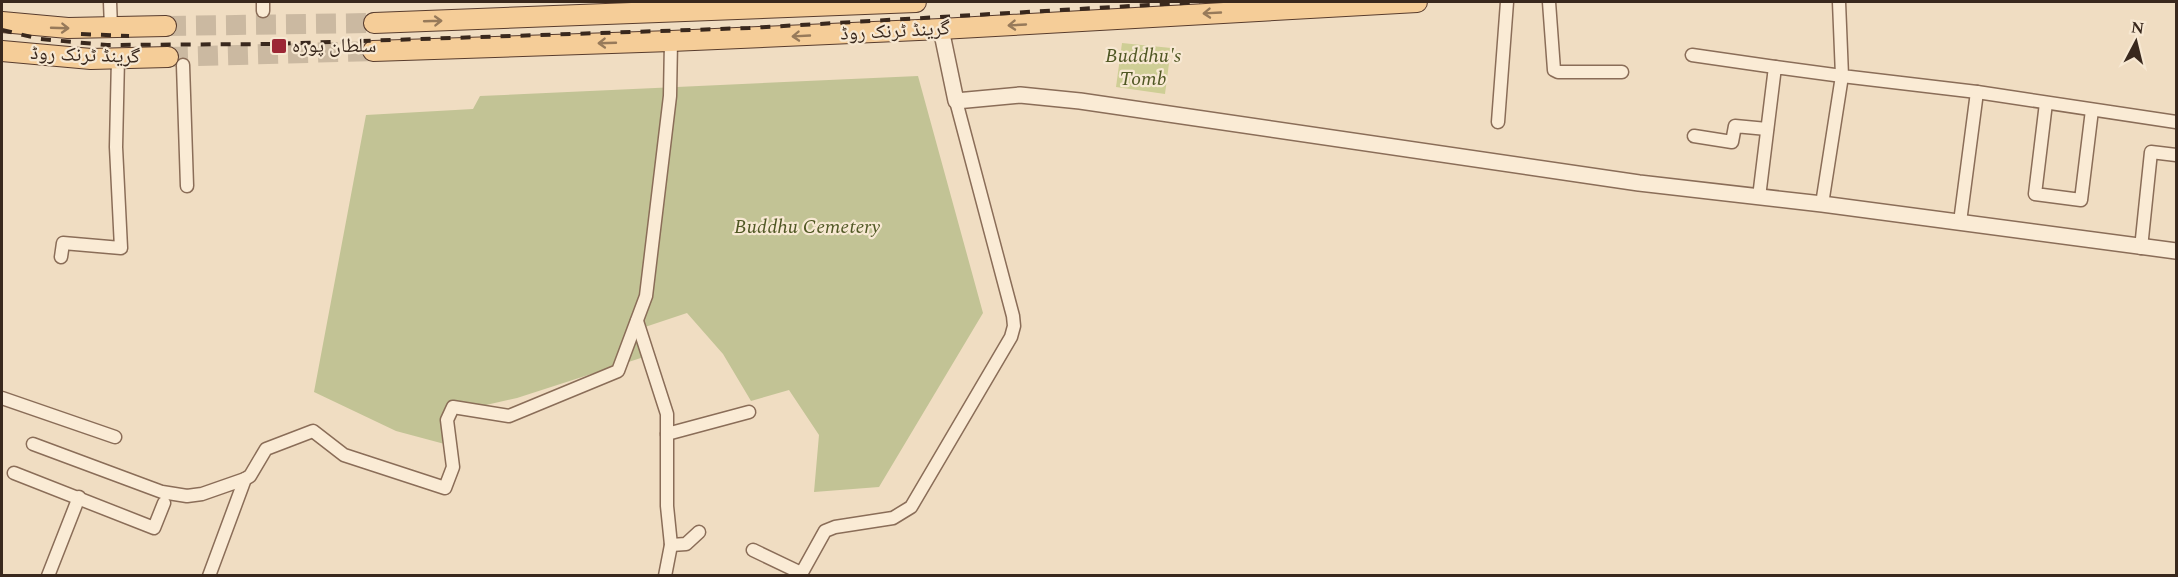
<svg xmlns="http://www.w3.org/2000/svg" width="2178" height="577" font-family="Spectral,'Noto Naskh Arabic',serif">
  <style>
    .green { fill: #cece95 }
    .cemetery { fill: #c2c395 }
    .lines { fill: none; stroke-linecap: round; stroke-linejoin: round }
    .minor-tunnel { stroke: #cbb9a1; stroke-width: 12; stroke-dasharray: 12 6; stroke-linecap: butt }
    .primary-tunnel { stroke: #cbb9a1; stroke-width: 20; stroke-dasharray: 20 10; stroke-linecap: butt }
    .minor-casing { stroke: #8a6d58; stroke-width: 15 }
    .tertiary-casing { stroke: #8a6d58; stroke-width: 18 }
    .primary-casing { stroke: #583c2d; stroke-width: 22 }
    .minor { stroke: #faebd5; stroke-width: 12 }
    .tertiary { stroke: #faebd5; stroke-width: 15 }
    .primary { stroke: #f5cd98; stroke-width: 20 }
    .rail { stroke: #39281d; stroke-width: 4; stroke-dasharray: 10 10; stroke-linecap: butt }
    .oneway { stroke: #977a5a }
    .poi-dot { fill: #9c2634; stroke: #f7e8d2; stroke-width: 2 }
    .labels { text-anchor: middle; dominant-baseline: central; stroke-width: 4.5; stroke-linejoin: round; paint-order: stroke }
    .street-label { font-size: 20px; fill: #39281d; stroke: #f7e8d2 }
    .poi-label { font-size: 20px; fill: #39281d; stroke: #f7e8d2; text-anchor: start }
    .park-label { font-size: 20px; font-style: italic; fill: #4f5723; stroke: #f7e8d2 }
  </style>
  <rect width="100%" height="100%" fill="#f0ddc2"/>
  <path class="green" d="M1122 43 1171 48 1165 94 1116 87Z"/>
  <path class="cemetery" d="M918 76 983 313 879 487 814 492 819 435 789 390 751 401 723 354 687 313 639 329 647 356 517 398 451 413 452 446 396 431 314 392 366 115 473 109 480 96Z"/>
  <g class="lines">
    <path class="minor-tunnel" d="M263 11V26"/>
    <g class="primary-tunnel">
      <path d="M166 26 374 23"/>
      <path d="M168 57 373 51"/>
    </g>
    <defs>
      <g id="minor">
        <path d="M110 2 111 27"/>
        <path d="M263 2V11"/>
        <path d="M1549 2 1554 70 1558 72H1622"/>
        <path d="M1839 2 1842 76 1977 92 2176 122"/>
        <path d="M1692 55 1775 67"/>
        <path d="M183 65 187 186"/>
        <path d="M2046 103 2035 194 2081 200 2092 110"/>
        <path d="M1498 122 1507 2"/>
        <path d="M1694 136 1732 142 1735 126 1767 129"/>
        <path d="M1759 197 1775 67 1842 76 1822 204"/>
        <path d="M1960 222 1977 92"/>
        <path d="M2141 248 2151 152 2176 155"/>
        <path d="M61 257 63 243 121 248 116 147 118 58"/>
        <path d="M637 321 667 414V506L671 545 665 576"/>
        <path d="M2 398 115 437"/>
        <path d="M667 434 749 412"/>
        <path d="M33 444 162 492 187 496 202 494 245 479"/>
        <path d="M14 473 154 528 164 503"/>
        <path d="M671 545 686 544 699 532"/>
        <path d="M753 550 801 573"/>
        <path d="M48 576 79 497"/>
        <path d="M209 576 245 479 250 476 266 449 313 431 344 455 445 488 453 467 447 420 453 407 509 416 618 371 646 296 670 96 671 41"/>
        <path d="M800 576 825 531 835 527 893 518 911 507 1011 337 1014 326 1013 316 956 101"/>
      </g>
      <path id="tertiary" d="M941 29 956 101 1020 95 1080 101 1639 183 1822 204 2176 251"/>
      <g id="primary">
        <path d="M2 22 68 28 166 26"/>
        <path d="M374 23 916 2"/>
        <path d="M2 51 91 59 168 57"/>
        <path d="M373 51 671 41 941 29 1417 2"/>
      </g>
    </defs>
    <use href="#minor" class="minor-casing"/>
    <use href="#tertiary" class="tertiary-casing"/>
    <use href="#primary" class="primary-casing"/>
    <use href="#minor" class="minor"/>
    <use href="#tertiary" class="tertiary"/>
    <use href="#primary" class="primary"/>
    <g class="rail">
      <path d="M2 30 40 39 107 45 272 44 749 28 1200 2"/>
      <path d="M81 34 129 36"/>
    </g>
  </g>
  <defs><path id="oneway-shaft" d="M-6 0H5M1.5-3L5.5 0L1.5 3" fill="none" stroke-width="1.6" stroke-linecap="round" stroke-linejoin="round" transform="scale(1.5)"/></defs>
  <g class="oneway">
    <use href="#oneway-shaft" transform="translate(1212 13) rotate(177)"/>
    <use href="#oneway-shaft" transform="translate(433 21) rotate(-2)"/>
    <use href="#oneway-shaft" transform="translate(1017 25) rotate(177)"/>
    <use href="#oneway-shaft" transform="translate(60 28) rotate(2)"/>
    <use href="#oneway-shaft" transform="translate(801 36) rotate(177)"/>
    <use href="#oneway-shaft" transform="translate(607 43) rotate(178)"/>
  </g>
  <rect class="poi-dot" x="271" y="38" width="16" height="16" rx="3"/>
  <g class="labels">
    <g class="street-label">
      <text transform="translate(895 31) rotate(-3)">گرینڈ ٹرنک روڈ</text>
      <text transform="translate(85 55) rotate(2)">گرینڈ ٹرنک روڈ</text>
    </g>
    <g class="poi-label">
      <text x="292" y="46">سلطان پورہ</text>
    </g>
    <g class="park-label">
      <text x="1143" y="56">Buddhu's<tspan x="1143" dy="23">Tomb</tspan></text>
      <text x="807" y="227">Buddhu Cemetery</text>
    </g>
  </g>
  <rect width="2178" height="577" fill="none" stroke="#39281d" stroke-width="6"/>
  <g transform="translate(2136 42) rotate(7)" stroke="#f7e8d2" stroke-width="4.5" paint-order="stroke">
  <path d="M0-4.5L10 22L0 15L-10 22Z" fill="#39281d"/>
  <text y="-9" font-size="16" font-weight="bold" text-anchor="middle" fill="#39281d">N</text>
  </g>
</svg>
